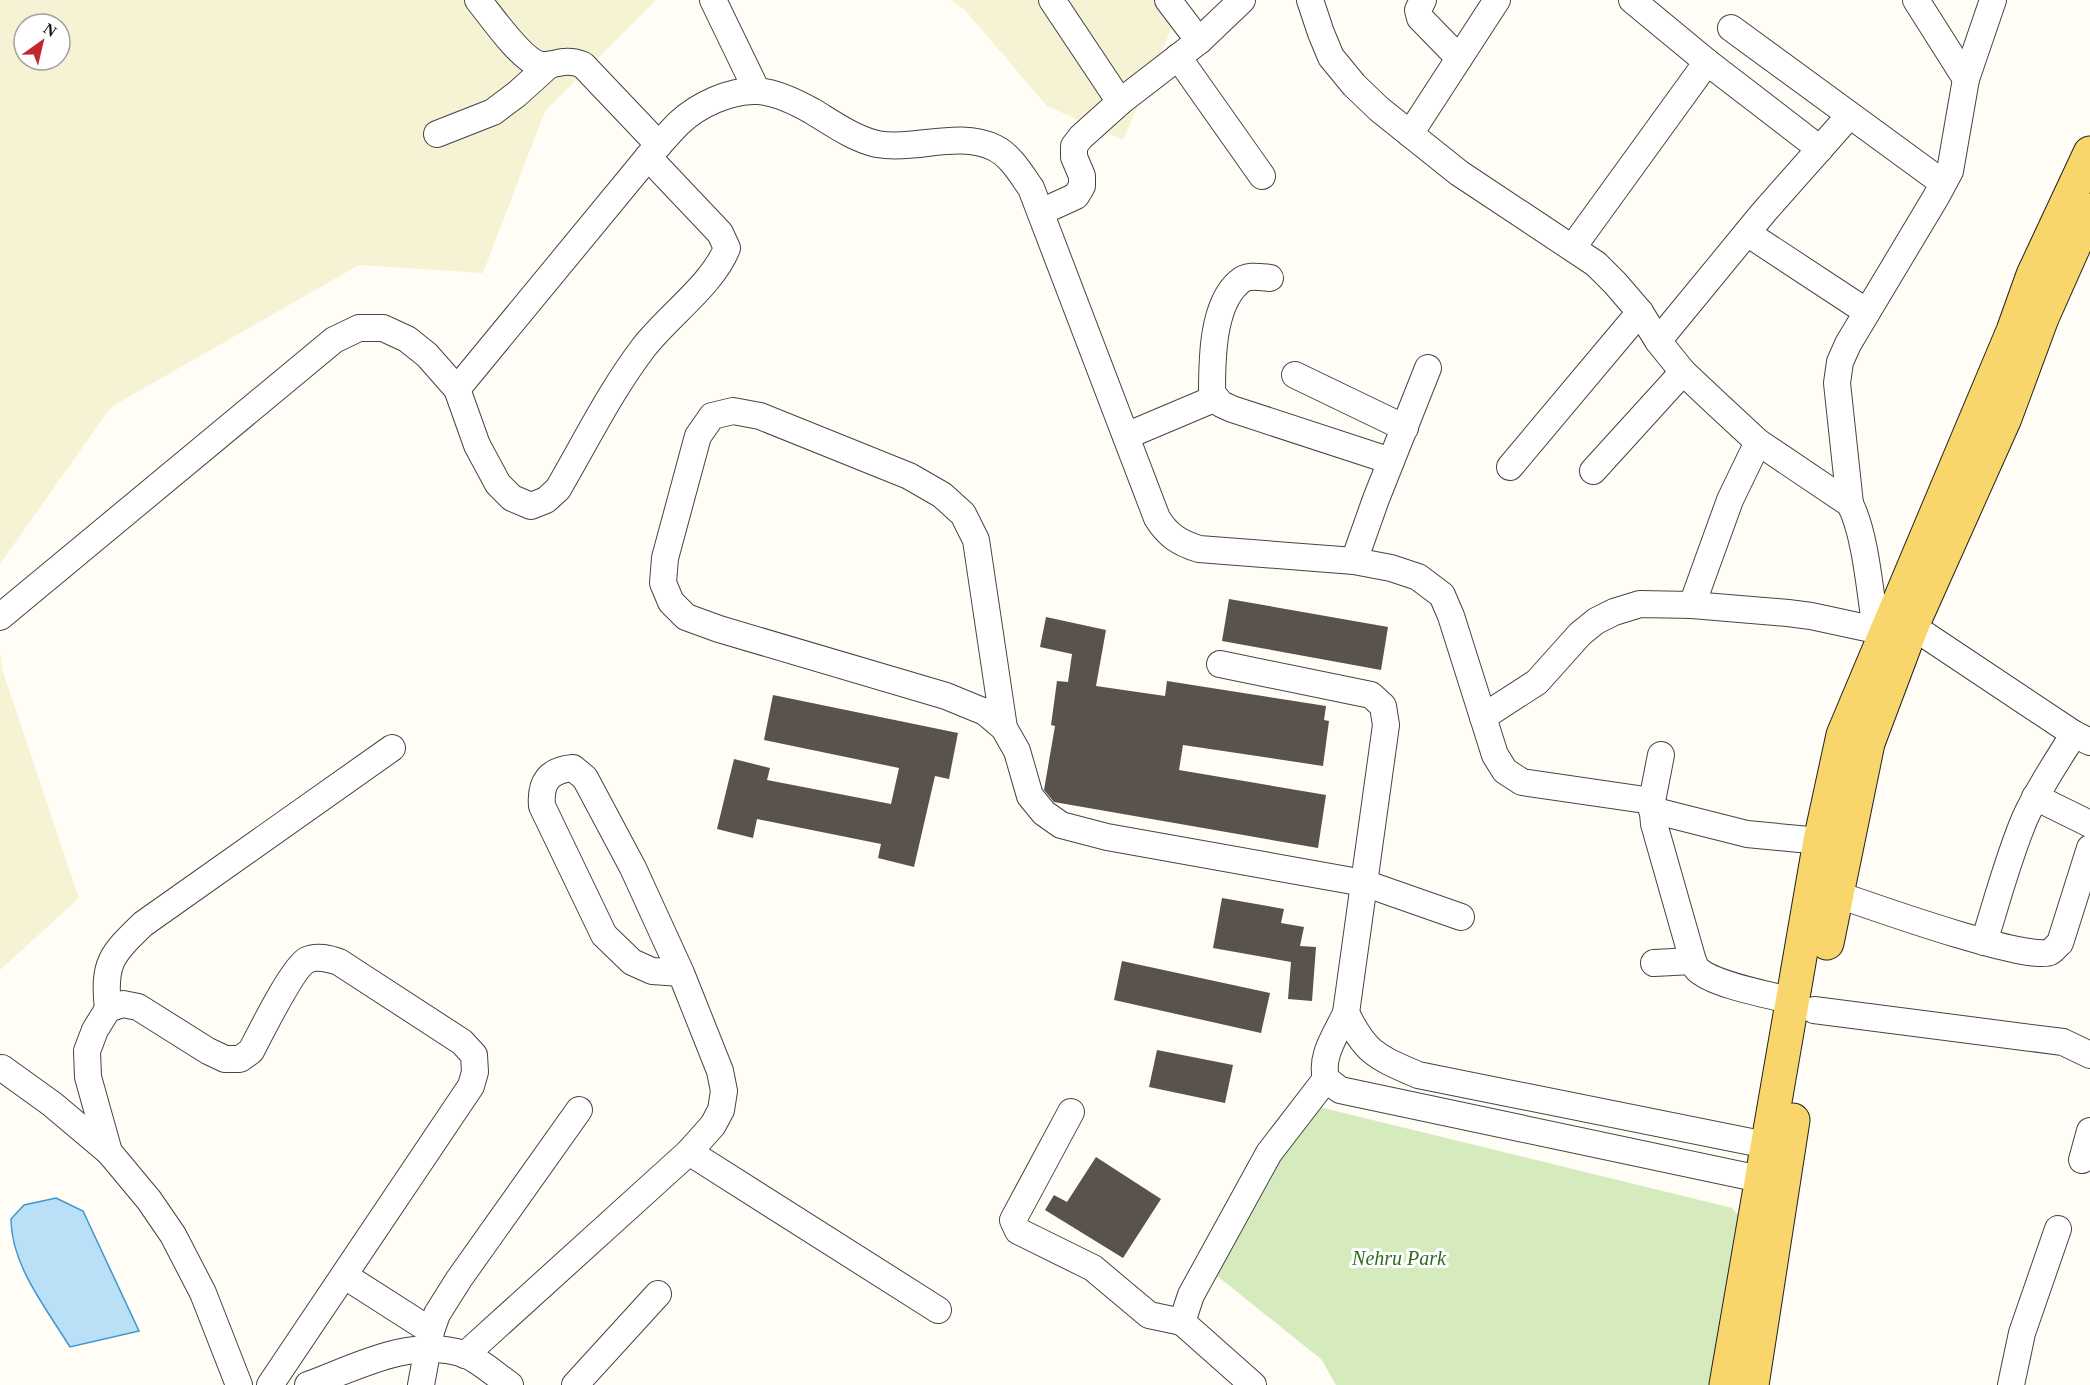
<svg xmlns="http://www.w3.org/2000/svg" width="2090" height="1385" font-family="'Times New Roman',serif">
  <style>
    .farmland { fill: #f6f3d4; fill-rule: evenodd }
    .green { fill: #d5ebbd }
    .water { fill: #b9e0f7; stroke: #3f96cf; stroke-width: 1.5 }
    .building { fill: #5a524d }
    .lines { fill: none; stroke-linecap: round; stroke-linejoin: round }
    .minor-casing { stroke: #444; stroke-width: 28 }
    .major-casing { stroke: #222; stroke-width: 35 }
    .minor { stroke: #fff; stroke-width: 26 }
    .major { stroke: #f9d66b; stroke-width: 33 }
    .labels { text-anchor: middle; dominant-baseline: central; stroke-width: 6; stroke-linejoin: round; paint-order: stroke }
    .park-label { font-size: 20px; font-style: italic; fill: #2f6b1f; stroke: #fff }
  </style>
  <rect width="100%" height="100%" fill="#fffdf5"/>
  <g class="farmland">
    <path d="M0 0H656L545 111 483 273 359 265 111 407 0 564ZM24 24H60V60H24Z"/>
    <path d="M951 0H1180L1176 18 1123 140 1047 106 965 10Z"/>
    <path d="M0 653 3 672 79 898 0 970Z"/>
  </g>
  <path class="green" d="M1311 1105 1732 1208 1747 1225 1721 1385H1336L1322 1360 1211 1271Z"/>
  <path class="water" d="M56 1198 83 1211 139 1331 70 1347C46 1308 11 1265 11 1219L24 1205Z"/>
  <g class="building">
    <path d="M1229 599 1388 627 1381 670 1222 641Z"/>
    <path d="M1046 617 1106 630 1096 686 1165 696 1167 681 1326 706 1324 720 1329 721 1323 766 1183 745 1179 770 1326 795 1318 848 1054 802 1044 790 1055 726 1051 725 1057 681 1068 682 1072 654 1040 647Z"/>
    <path d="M773 695 958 733 949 779 935 776 914 867 878 858 881 844 757 819 753 838 717 829 734 759 770 768 767 780 891 804 899 768 764 740Z"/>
    <path d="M1222 898 1284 909 1281 923 1304 927 1300 946 1316 947 1312 1001 1288 999 1291 962 1213 948Z"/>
    <path d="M1122 961 1270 993 1261 1033 1114 1000Z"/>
    <path d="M1157 1050 1233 1065 1225 1103 1149 1087Z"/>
    <path d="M1096 1157 1161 1199 1123 1258 1045 1210 1054 1195 1067 1202Z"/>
  </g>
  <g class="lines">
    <defs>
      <g id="minor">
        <path d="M478 0C491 16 520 58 538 64 551 69 562 56 583 65L659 145"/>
        <path d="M713 0 757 91"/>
        <path d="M1052 0 1120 102"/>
        <path d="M1168 0 1199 41"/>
        <path d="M1310 0 1321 33 1331 57 1354 85 1379 109 1459 173 1596 264 1615 283 1640 312 1658 341 1683 372 1717 404 1758 442 1850 504C1866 535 1870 594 1876 630L1885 634"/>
        <path d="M1423 0 1418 10 1420 18 1459 58"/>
        <path d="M1632 0 1707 62 1820 149"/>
        <path d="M1916 0 1966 79"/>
        <path d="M1731 28 1943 183"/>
        <path d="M1178 57 1262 176"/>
        <path d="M437 134 493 112 517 94 549 65"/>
        <path d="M1410 134 1497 0"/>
        <path d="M1041 212 1076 196 1082 186V176L1074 157V146L1081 137 1120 102 1199 41 1242 0"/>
        <path d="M1747 233 1867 312"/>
        <path d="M1573 247 1707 62"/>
        <path d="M1270 278C1260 277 1247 274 1239 282 1212 305 1212 361 1212 393L1221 404 1232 409 1391 461"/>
        <path d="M1658 341 1764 212 1849 116"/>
        <path d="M1295 375 1405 428"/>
        <path d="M457 389 648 157C658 146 668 134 679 123 698 105 730 90 757 91 776 92 796 102 812 111 832 123 854 139 877 144 915 151 959 130 995 148 1011 156 1021 174 1031 188L1157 518C1168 536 1180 543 1199 549L1354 561 1391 568 1418 577 1442 595 1451 616 1495 755 1505 771 1522 782 1652 801"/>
        <path d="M1126 436 1216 398"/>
        <path d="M1510 467 1640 312"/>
        <path d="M1593 471 1683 372"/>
        <path d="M1850 504 1837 383 1840 362 1848 344 1936 197 1950 171 1966 79 1993 0"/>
        <path d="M1354 561 1376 499 1428 368"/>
        <path d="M1692 605 1730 500 1758 442"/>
        <path d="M0 617 334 340 359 328H383L407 339 427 355 457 389 477 445 498 484 512 498 531 506 546 500 558 489C586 441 611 390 644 347 669 315 713 284 727 248L720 233 648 157"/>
        <path d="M1912 626 2074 734 2090 742"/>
        <path d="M1220 664 1371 695 1383 706 1386 725 1346 1013C1336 1035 1320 1055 1326 1079L1340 1090 1779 1183"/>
        <path d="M1483 717 1537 682 1580 634 1596 621 1614 612 1640 604 1692 605 1788 613 1811 616 1876 630"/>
        <path d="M1004 728 976 540 963 514 942 495 909 476 760 416 733 411 712 416 698 436 665 558 663 583 671 602 686 617 719 629 946 696 985 712 1004 728 1017 751 1030 796 1044 813 1061 825 1107 837 1364 883 1461 917"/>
        <path d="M1661 755 1652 801 1654 824 1693 961C1694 963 1695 967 1697 969 1713 985 1770 995 1793 1001"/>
        <path d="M2035 797 2090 824"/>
        <path d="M1652 810 1747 834 1820 841"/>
        <path d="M1836 894C1868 905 2027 962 2050 952 2053 951 2057 945 2060 943L2090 848"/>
        <path d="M1984 942C1997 901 2008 858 2025 818 2038 789 2057 761 2074 734"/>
        <path d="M1654 963 1693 961"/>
        <path d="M108 1009C103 963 111 955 143 924L392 748"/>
        <path d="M1814 1010 2063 1042 2090 1055"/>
        <path d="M1346 1013C1366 1054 1377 1057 1418 1075L1786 1149"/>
        <path d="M2 1068 52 1104 109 1152"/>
        <path d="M1071 1112 1013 1220 1018 1231 1093 1268 1149 1315 1182 1322"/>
        <path d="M689 1152 938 1310"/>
        <path d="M2082 1160 2090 1131"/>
        <path d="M345 1276 431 1331"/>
        <path d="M465 1355 689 1152 713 1125 721 1110 724 1091 720 1071 681 973 633 868 585 778 573 768C549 770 540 782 542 806L604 935 632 962 652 971 681 973"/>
        <path d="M239 1385 203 1293 173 1235 149 1200 109 1152 88 1077 87 1051 95 1030 108 1009 123 1004 138 1007 208 1051 225 1059H240L251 1051C260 1034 293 967 307 960 317 955 330 959 339 962L462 1042 474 1055 475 1072 471 1086 270 1385"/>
        <path d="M308 1385C357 1367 410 1337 464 1354 478 1359 497 1376 510 1385"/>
        <path d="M421 1385 431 1331 437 1314 459 1279 579 1110"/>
        <path d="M575 1385 658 1294"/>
        <path d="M1253 1385 1182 1322 1191 1295 1269 1153 1326 1079"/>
        <path d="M2011 1385 2022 1333 2058 1229"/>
      </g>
      <g id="major">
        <path d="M1827 943 1868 743 1912 626 2005 418 2042 318 2090 210"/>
        <path d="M1726 1385 1820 841 1843 735 2013 331 2033 275 2090 153"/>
        <path d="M1752 1385 1793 1120"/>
      </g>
    </defs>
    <use href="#minor" class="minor-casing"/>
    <use href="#major" class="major-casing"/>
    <use href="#minor" class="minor"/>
    <use href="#major" class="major"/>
  </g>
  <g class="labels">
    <g class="park-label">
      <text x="1399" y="1258">Nehru Park</text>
    </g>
  </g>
  <g transform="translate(42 42) rotate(34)"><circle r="28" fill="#ffffff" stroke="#a0a0a0" stroke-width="1.5"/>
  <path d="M0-4.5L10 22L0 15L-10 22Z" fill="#c4262e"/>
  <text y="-9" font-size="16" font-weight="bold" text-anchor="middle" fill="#111111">N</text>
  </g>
</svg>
